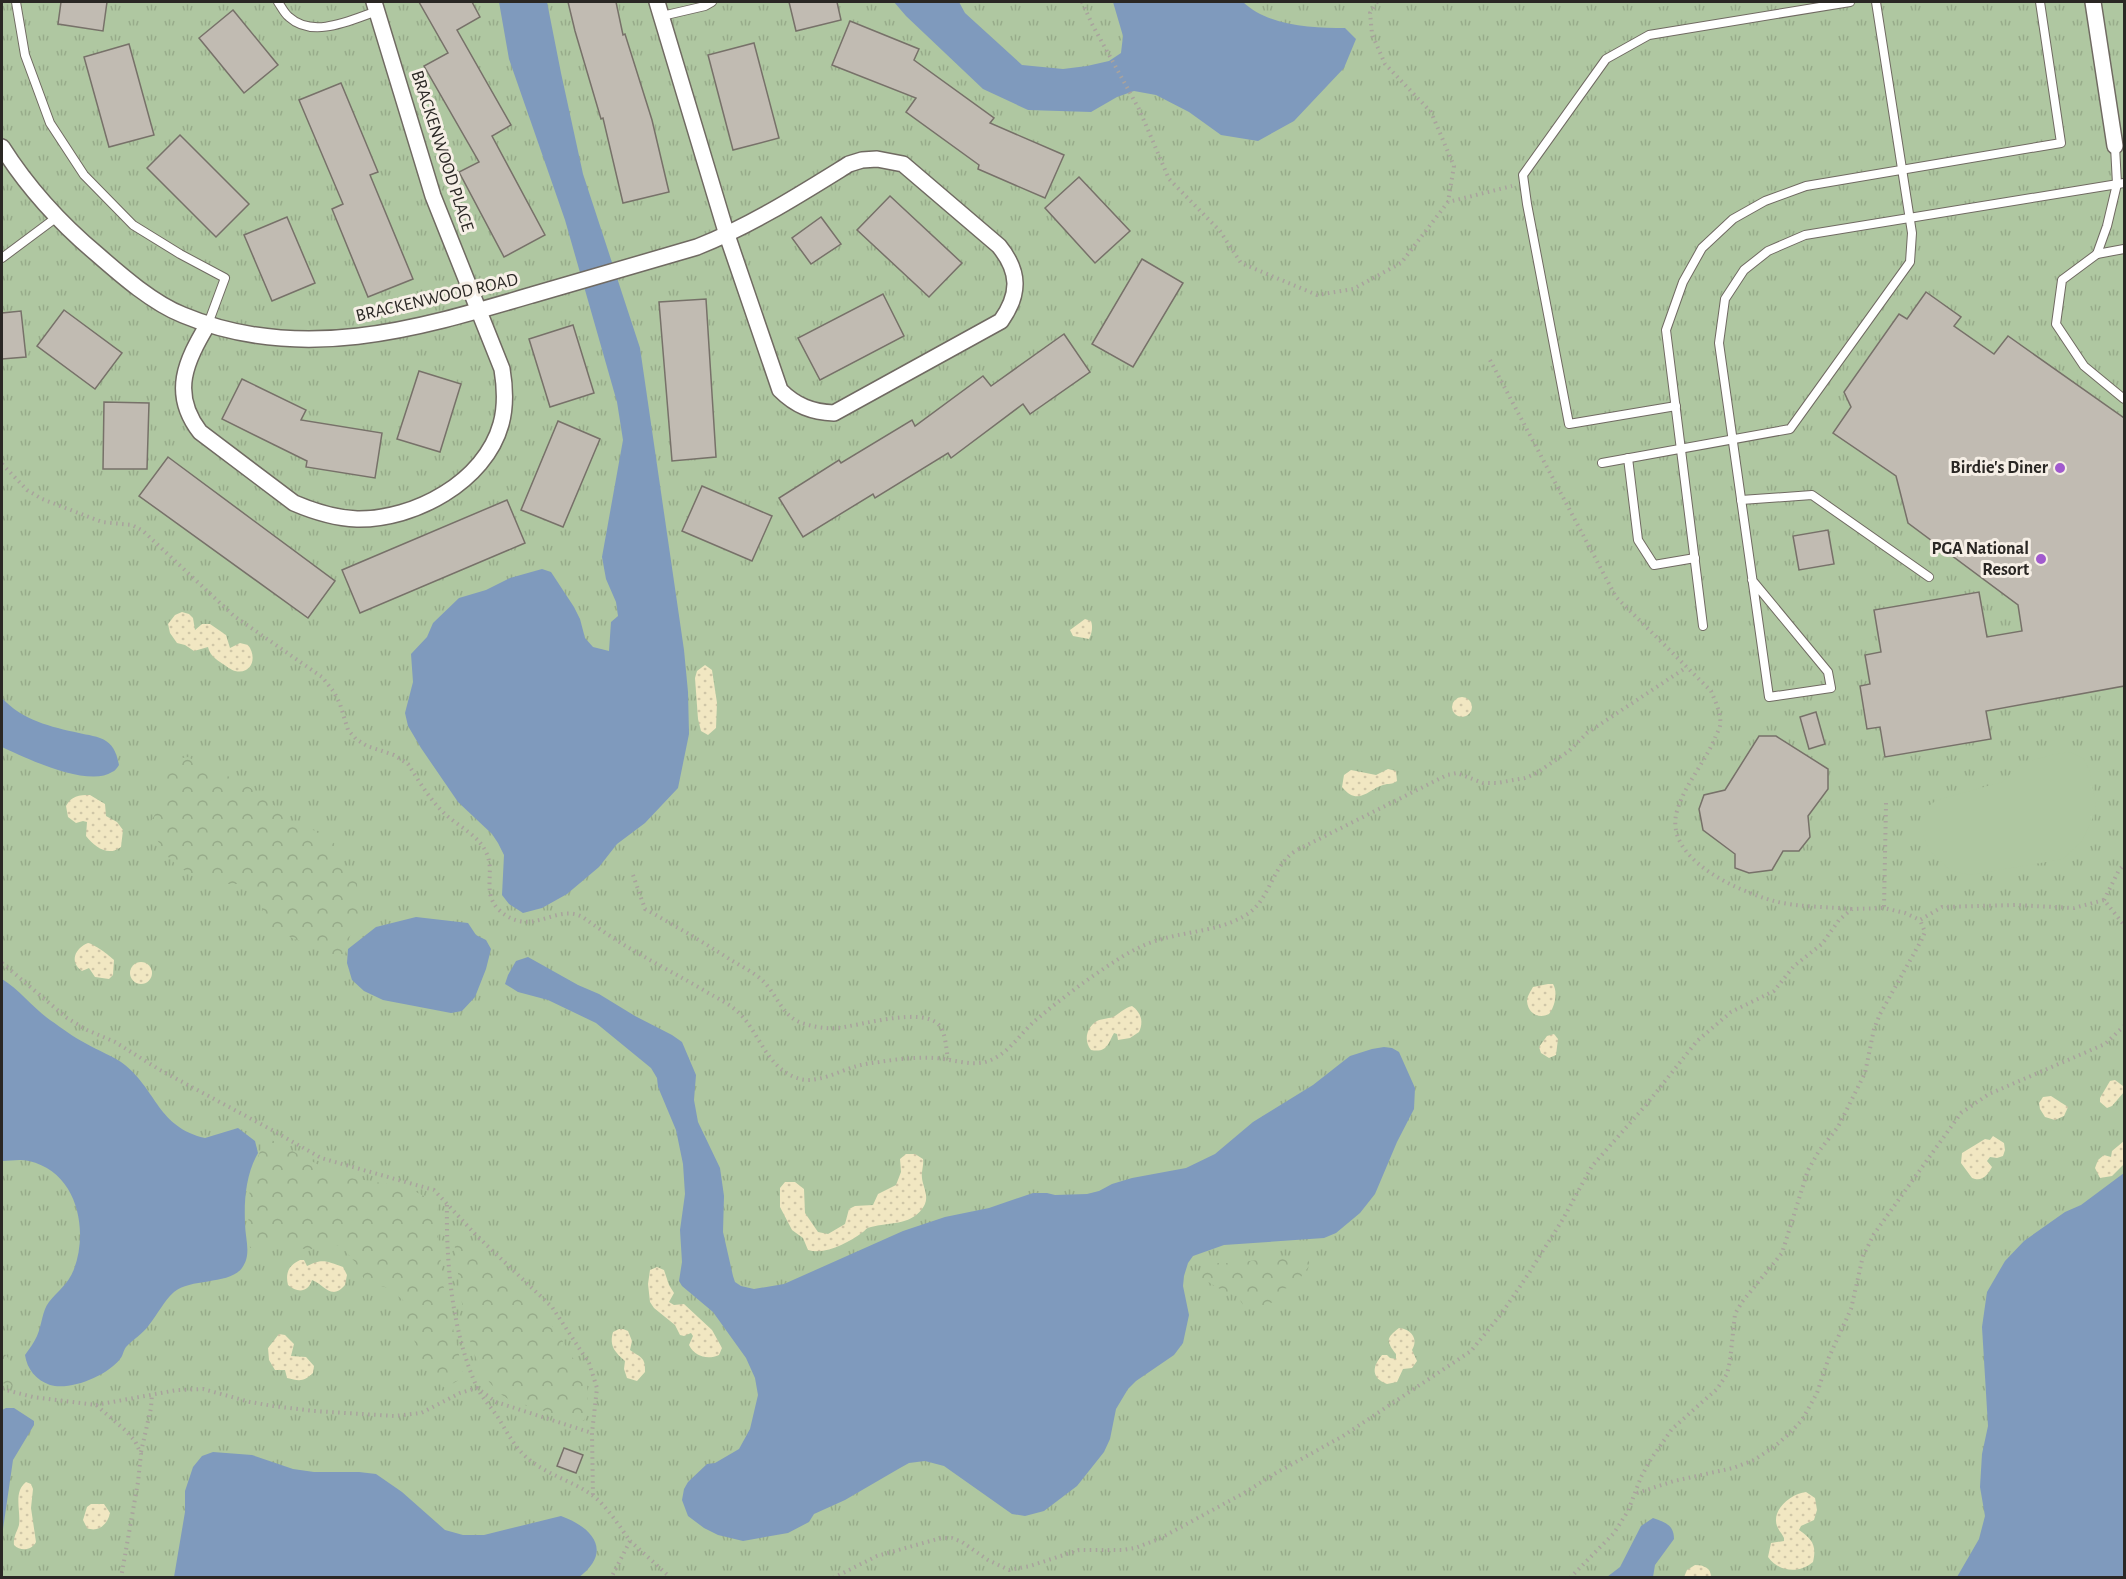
<svg xmlns="http://www.w3.org/2000/svg" width="2126" height="1579" font-family="'Alegreya Sans',sans-serif">
  <style>
    .grass { fill: url(#grass-tufts) }
    .forest { fill: url(#forest-crowns) }
    .sand { fill: url(#sand-dots) }
    .pitch { fill: #afc7a1 }
    .water { fill: #7f9abd }
    .building { fill: #c1bbb2; stroke: #777169; stroke-width: 1.5 }
    .lines { fill: none; stroke-linecap: round; stroke-linejoin: round }
    .lane-casing { stroke: #706a62; stroke-width: 10 }
    .street-casing { stroke: #706a62; stroke-width: 18 }
    .path { stroke: #a9a39d; stroke-width: 4; stroke-dasharray: 1.5 4.5; stroke-linecap: butt }
    .lane { stroke: #fff; stroke-width: 8 }
    .street { stroke: #fff; stroke-width: 15 }
    .poi-dot { fill: #a15ace; stroke: #f6efe6; stroke-width: 2 }
    .labels { text-anchor: middle; dominant-baseline: central; stroke-width: 6; stroke-linejoin: round; paint-order: stroke }
    .street-label { font-size: 18px; fill: #2a2724; stroke: #f6efe6 }
    .poi-label { font-size: 18px; font-weight: bold; fill: #2a2724; stroke: #f6efe6; text-anchor: end }
  </style>
  <defs>
    <pattern id="grass-tufts" width="24" height="20" patternUnits="userSpaceOnUse" patternTransform="scale(1.5)"><rect width="24" height="20" fill="#afc7a1"/><path d="M3 7l-1-3M5 7V3M7 7l1-3M15 17l-1-3M17 17v-4M19 17l1-3" fill="none" stroke="#97ab8a"/></pattern>
    <pattern id="forest-crowns" width="20" height="18" patternUnits="userSpaceOnUse" patternTransform="scale(1.5)"><rect width="20" height="18" fill="#afc7a1"/><path d="M2 6a3 3 0 1 1 6 0M12 15a3 3 0 1 1 6 0" fill="none" stroke="#97ab8a"/></pattern>
    <pattern id="sand-dots" width="8" height="8" patternUnits="userSpaceOnUse" patternTransform="scale(1.5)"><rect width="8" height="8" fill="#f1e7c2"/><path d="M2 2h.1M6 6h.1" fill="none" stroke="#cfc6a7" stroke-width="1.8" stroke-linecap="round"/></pattern>
  </defs>
  <rect width="100%" height="100%" fill="#f6efe6"/>
  <rect class="grass" x="2" y="2" width="2122" height="1575"/>
  <g class="forest">
    <path d="M188 757 215 772 230 777 249 787 265 797 293 824 310 828 331 841 341 849 345 868 357 880 358 904 363 922 350 936 345 954 341 959 322 948 294 939 270 926 256 895 241 884H213L195 877 179 867 165 854 152 830 151 821 166 796 163 764 167 761Z"/>
    <path d="M264 1136 334 1173 351 1178 406 1187 426 1197 437 1205 438 1235 443 1284 464 1377 445 1388 430 1376 410 1331 403 1300 388 1288 370 1283 364 1279 355 1262 341 1246C330 1245 323 1249 312 1249 289 1251 272 1235 250 1248 248 1225 247 1200 252 1177 255 1162 262 1150 264 1136Z"/>
    <path d="M455 1226 538 1308 557 1332 587 1381 588 1412 584 1420 577 1422 508 1399C463 1372 461 1289 454 1241Z"/>
    <path d="M1289 1256H1301L1308 1259 1310 1265C1301 1275 1297 1288 1282 1289L1273 1302 1261 1308 1251 1309 1244 1306 1237 1296 1225 1292 1200 1277 1203 1266 1208 1263H1234Z"/>
    <path d="M2 1351C10 1359 15 1369 18 1380L13 1386 2 1383Z"/>
  </g>
  <g class="sand">
    <path d="M182 612 189 614 193 618 195 630 202 624H210L226 635 230 648 240 643 248 645C257 656 253 675 235 671 231 670 226 666 223 664 214 658 210 655 208 647L194 651 185 645 177 643 170 633 168 624 175 615Z"/>
    <path d="M1085 619 1091 621C1093 627 1092 633 1089 639L1073 636 1070 630Z"/>
    <path d="M705 665 712 670 717 703 716 728 708 735 701 731 698 719 695 678 697 671Z"/>
    <circle cx="1462" cy="707" r="10"/>
    <path d="M1388 769 1396 771 1397 781C1392 785 1389 783 1383 785 1369 789 1358 807 1342 787L1344 775 1351 770 1376 775Z"/>
    <path d="M90 795 105 804 106 816 117 822 123 830 121 847C108 857 95 847 86 836L87 822 83 821 76 823 68 817 66 806C71 796 79 795 90 795Z"/>
    <path d="M88 943C94 944 109 955 114 960L113 975 109 979 95 977 89 968 82 971C69 962 75 948 88 943Z"/>
    <circle cx="141" cy="973" r="11"/>
    <path d="M1548 984H1553C1558 992 1555 1007 1549 1014 1539 1019 1528 1014 1527 1001 1527 996 1531 991 1533 987Z"/>
    <path d="M1132 1006C1141 1012 1144 1022 1139 1032L1130 1038 1118 1040 1117 1034 1114 1033C1108 1043 1108 1053 1091 1050 1083 1040 1087 1027 1097 1021 1103 1018 1110 1019 1115 1016 1121 1012 1125 1008 1132 1006Z"/>
    <path d="M1554 1034 1558 1039 1556 1055 1549 1058 1541 1053 1539 1047 1547 1036Z"/>
    <path d="M2115 1080 2123 1086 2124 1092 2112 1106 2107 1108 2100 1102V1098L2110 1081Z"/>
    <path d="M2051 1096 2068 1107 2064 1116 2055 1120 2045 1117 2040 1109 2039 1103 2043 1097Z"/>
    <path d="M1993 1136 2004 1143 2005 1150 2003 1156 1997 1158 1990 1157 1987 1161 1992 1167C1987 1176 1982 1182 1972 1178L1961 1163 1962 1153 1985 1139 1990 1140Z"/>
    <path d="M2124 1141V1164L2112 1176 2100 1178 2095 1168 2098 1160 2104 1155 2111 1157 2112 1151Z"/>
    <path d="M906 1154H915L923 1159C924 1165 921 1172 922 1178 923 1188 931 1198 922 1209 909 1226 889 1222 871 1227 866 1228 867 1229 863 1232 848 1243 826 1255 808 1250L803 1238 792 1230 780 1207V1188L785 1182H795L804 1189 805 1213 818 1232 828 1234 845 1224 849 1209 855 1206 873 1205 878 1194 896 1185 901 1172 900 1159Z"/>
    <path d="M300 1260H304L307 1266C322 1258 327 1261 343 1267L347 1275 345 1285C331 1301 325 1285 312 1280 308 1293 297 1293 288 1285 285 1273 289 1265 300 1260Z"/>
    <path d="M657 1267 664 1270 669 1285 674 1293 669 1302 674 1305 684 1304 712 1330 722 1348 719 1355C708 1360 695 1357 689 1345L693 1336 691 1333 684 1336 680 1335 675 1325 654 1308 650 1302 648 1284 650 1270Z"/>
    <path d="M1399 1328C1411 1329 1419 1339 1412 1350L1417 1361 1412 1368 1403 1369 1397 1382 1387 1384C1371 1378 1372 1367 1382 1355H1387L1390 1358 1396 1359V1354C1386 1341 1386 1338 1399 1328Z"/>
    <path d="M623 1329 628 1331 632 1341 630 1350C639 1357 646 1356 645 1372L637 1381 627 1378 624 1369 625 1361C615 1352 609 1346 613 1332L619 1329Z"/>
    <path d="M279 1334 285 1335 294 1344 291 1356 306 1357 314 1366 313 1373C304 1382 299 1381 287 1378L285 1370H275L269 1360 268 1348Z"/>
    <path d="M26 1482 31 1484 33 1489 31 1508 36 1542C32 1550 21 1552 14 1545 13 1537 17 1532 19 1525 21 1511 13 1492 26 1482Z"/>
    <path d="M1806 1492 1815 1498 1817 1510 1814 1520 1801 1526 1799 1530C1812 1539 1817 1545 1813 1562 1799 1574 1779 1572 1768 1557L1771 1543 1784 1541V1538C1782 1533 1776 1528 1776 1521 1775 1507 1793 1493 1806 1492Z"/>
    <path d="M91 1504H104L110 1513C108 1524 98 1533 87 1528L83 1520 87 1507Z"/>
    <path d="M1695 1565C1704 1565 1711 1568 1711 1577H1684L1687 1570Z"/>
  </g>
  <g class="pitch">
    <path d="M1641 2H1691L1652 8Z"/>
    <path d="M2070 752 2084 759 2090 772 2096 807 2091 823 2081 842 2063 859 1971 875 1951 871 1929 850 1923 835V821L1927 807 1937 800 2002 782 2022 763 2052 755Z"/>
  </g>
  <g class="water">
    <path d="M499 2H547L561 73 583 174 640 348 684 650 688 692 689 734 678 788 645 823 617 844 599 867 567 894 542 908 523 913 509 904 502 895 504 855 498 843 492 834 458 802 421 748 408 726 405 713 413 682 411 654 427 637 433 623 459 598 486 590 510 578 542 569 551 572 574 607 580 619 585 638 593 647 609 651 611 622 618 616 616 602 606 579 602 557 623 440 617 402 565 220 509 59Z"/>
    <path d="M894 2H959L965 13 1022 65 1063 69 1087 66 1109 61 1121 53 1123 36 1113 2H1243C1268 26 1312 28 1345 28L1356 39 1344 68 1294 121 1258 141 1221 135 1189 112 1156 95 1134 91 1117 97 1091 112 1028 110 983 89 906 16Z"/>
    <path d="M2 698C22 720 51 727 79 733 87 735 99 736 106 741 115 747 117 756 119 765 117 768 115 771 112 772 89 788 25 758 2 747Z"/>
    <path d="M416 917 468 923 476 935 486 940 491 949 486 969 475 997 462 1011 451 1013 383 1000 364 991 352 980 347 963 348 949 376 927Z"/>
    <path d="M528 957 578 985 599 994 635 1016 672 1035 682 1042 696 1075 694 1100 698 1122 720 1168 724 1196 723 1232 733 1276 735 1282 741 1286 754 1289 784 1284 903 1231 945 1217 989 1208 1033 1193H1047L1055 1195 1087 1194 1099 1191 1112 1184 1132 1178 1186 1168 1215 1154 1253 1122 1313 1085 1350 1056 1372 1049 1384 1047 1392 1048 1399 1052 1415 1088 1414 1109 1397 1142 1375 1194 1360 1213 1336 1233 1324 1238 1224 1245 1193 1256 1188 1263 1184 1276 1183 1286 1189 1315 1183 1343 1174 1355 1136 1381 1128 1389 1116 1409 1110 1439 1104 1452 1077 1486 1044 1511 1025 1516 1012 1514 944 1466 925 1461 909 1463 900 1468 845 1500 814 1514 809 1522 788 1533 743 1541 718 1535 704 1528 688 1516 682 1500 684 1489 688 1482 707 1464 715 1463 739 1449 750 1429 758 1395 755 1378 746 1358 713 1312 682 1286 679 1281 682 1262 680 1230 685 1194 683 1164 676 1130 658 1087 657 1078 651 1068 596 1023 548 1000 518 992 505 984 508 975 516 961Z"/>
    <path d="M2 979C20 990 33 1008 50 1020 62 1028 73 1037 85 1043 98 1051 114 1056 125 1065 157 1091 158 1127 205 1138L238 1128 255 1141 258 1153C246 1174 244 1199 245 1223 245 1239 252 1254 242 1268 229 1285 191 1278 174 1292 163 1302 158 1314 149 1325 143 1334 133 1339 126 1347 123 1351 123 1356 120 1359 107 1376 70 1391 50 1385 36 1380 27 1369 25 1355 29 1349 34 1343 37 1336 42 1325 42 1311 49 1302 58 1291 69 1283 74 1269 89 1229 77 1172 29 1161 20 1159 10 1161 2 1161Z"/>
    <path d="M2124 1173V1577H1957L1979 1539 1985 1516 1980 1487 1982 1454 1988 1426 1982 1327 1987 1292 2005 1261 2024 1241 2065 1212 2081 1205Z"/>
    <path d="M6 1408H14L34 1421V1425L13 1460 2 1536V1410Z"/>
    <path d="M213 1452 252 1455 293 1469 314 1472H359L376 1474 402 1492 445 1530 463 1535H484L561 1516C594 1528 613 1552 578 1578L174 1577 185 1512V1491L193 1467 202 1456Z"/>
    <path d="M1653 1518C1665 1522 1674 1525 1674 1539L1655 1565 1653 1577H1607L1620 1567 1641 1526Z"/>
  </g>
  <g class="building">
    <path d="M61 2H107L103 31 58 24Z"/>
    <path d="M419 2H472L480 17 457 30 511 125 492 136 545 235 504 257 459 172 479 162 424 66 448 53Z"/>
    <path d="M568 2H616L623 35 625 34 652 120 669 192 623 203 603 118 601 119 575 31Z"/>
    <path d="M789 2H837L841 20 796 31Z"/>
    <path d="M233 10 278 65 244 93 199 38Z"/>
    <path d="M850 21 919 49 914 60 994 118 990 123 1064 155 1045 198 978 169 979 165 906 112 916 98 832 65Z"/>
    <path d="M754 43 779 138 733 150 708 55Z"/>
    <path d="M129 44 154 135 109 147 84 57Z"/>
    <path d="M341 83 378 172 370 175 413 279 368 297 332 209 343 204 299 100Z"/>
    <path d="M180 135 249 204 216 237 147 168Z"/>
    <path d="M1079 177 1130 231 1095 263 1045 208Z"/>
    <path d="M890 196 962 263 929 297 857 230Z"/>
    <path d="M287 217 315 283 272 301 244 235Z"/>
    <path d="M821 217 841 244 811 264 792 238Z"/>
    <path d="M1142 259 1183 283 1133 367 1092 344Z"/>
    <path d="M1926 292 1961 317 1954 326 1994 354 2008 336 2124 418V686L1986 711 1991 739 1885 757 1880 727 1867 729 1860 686 1870 684 1865 655 1881 652 1874 610 1979 592 1987 637 2022 631 2018 605 1908 523 1896 476 1833 433 1851 407 1844 392 1899 314 1907 319Z"/>
    <path d="M883 294 904 336 820 380 798 338Z"/>
    <path d="M706 299 716 457 672 461 659 302Z"/>
    <path d="M64 310 122 353 95 389 37 346Z"/>
    <path d="M21 311 26 357 2 359V313Z"/>
    <path d="M573 325 594 393 550 407 529 339Z"/>
    <path d="M1064 334 1090 372 1030 414 1023 404 951 458 948 453 875 498 873 494 803 537 779 498 839 460 841 463 912 420 915 426 983 376 991 386Z"/>
    <path d="M419 371 461 384 440 452 397 439Z"/>
    <path d="M242 379 306 410 301 420 382 433 375 478 306 467 307 461 222 419Z"/>
    <path d="M104 402 149 403 147 469H103Z"/>
    <path d="M558 421 600 439 563 527 521 510Z"/>
    <path d="M168 457 335 581 308 618 139 496Z"/>
    <path d="M702 486 772 516 752 561 682 531Z"/>
    <path d="M507 500 525 543 360 613 342 570Z"/>
    <path d="M1828 530 1834 564 1799 570 1793 536Z"/>
    <path d="M1816 712 1825 744 1809 749 1800 717Z"/>
    <path d="M1759 736H1776L1828 769V789L1808 816 1810 837 1799 851H1783L1772 870 1749 873 1735 868V854L1703 830 1699 809 1704 795 1725 790Z"/>
    <path d="M564 1448 583 1455 576 1473 557 1466Z"/>
  </g>
  <g class="lines">
    <defs>
      <g id="lane">
        <path d="M16 2 25 55 50 123 84 175 133 225 180 254 225 278 208 324"/>
        <path d="M278 2C281 6 284 13 289 17 313 39 351 20 377 11"/>
        <path d="M662 16 705 6 712 2"/>
        <path d="M2115 146 2117 184 2107 226 2097 254 2062 280 2056 324 2084 366 2124 399"/>
        <path d="M2097 254 2124 249"/>
        <path d="M2 258 57 217"/>
        <path d="M1676 406 1569 424 1527 204 1523 175 1606 59 1649 35 1850 2"/>
        <path d="M1628 458 1638 540 1654 565 1695 558"/>
        <path d="M1602 463 1790 429 1910 262 1912 233 1876 2"/>
        <path d="M1741 500 1812 495 1929 577"/>
        <path d="M1752 580 1828 672 1831 688 1769 697 1719 343 1725 299 1744 270 1768 251 1805 235 2124 183"/>
        <path d="M1703 626 1666 330 1683 282 1702 248 1733 219 1765 201 1806 186 2061 143 2040 2"/>
      </g>
      <g id="street">
        <path d="M2093 2 2115 146"/>
        <path d="M2 147C28 188 61 224 98 255 122 276 153 303 183 315 300 364 417 329 532 295 587 279 642 263 697 247 752 225 799 195 849 164L862 160 877 159 903 164 999 246C1020 272 1020 294 1001 321L834 413C812 412 796 406 780 390L727 235 657 2"/>
        <path d="M208 324C186 361 170 393 200 432L294 503C315 512 335 518 357 519 414 520 485 482 501 424 506 406 505 387 502 369L433 196 374 2"/>
      </g>
    </defs>
    <use href="#lane" class="lane-casing"/>
    <use href="#street" class="street-casing"/>
    <g class="path">
      <path d="M1082 2 1092 24 1139 109 1169 179 1220 231 1241 263 1317 295 1353 289 1401 263 1448 202 1512 186"/>
      <path d="M1377 2 1370 13 1372 34 1385 64 1431 112 1454 166 1448 202"/>
      <path d="M1490 360 1616 597 1711 691C1715 701 1722 714 1720 726 1719 730 1716 735 1715 738 1704 764 1685 784 1677 811 1663 859 1738 891 1774 901 1796 907 1829 907 1852 909"/>
      <path d="M2 464 27 490 42 499 102 522 132 525 143 531 234 616 322 677 334 692 340 704 348 730 356 739 367 746 394 755 408 764C419 781 430 800 445 814 458 826 478 835 486 852 496 872 481 892 499 910 532 940 557 901 584 918 601 930 618 942 636 952 660 966 685 979 710 994 721 1000 733 1006 742 1016 760 1036 768 1068 797 1078 815 1085 839 1071 857 1066 864 1064 871 1063 879 1062 897 1059 916 1057 935 1058 951 1059 969 1066 985 1062 1008 1056 1020 1033 1037 1019 1061 999 1087 979 1114 962 1127 953 1144 944 1159 940 1187 931 1220 931 1246 915 1271 900 1271 865 1297 850L1447 775 1457 773 1483 783H1497L1525 778 1535 774 1569 751 1587 733 1687 667"/>
      <path d="M1886 803 1884 908 1905 913 1920 920 1942 907 2015 905 2074 908 2104 900 2124 925"/>
      <path d="M633 875 645 909C674 925 703 942 731 960 741 966 753 972 762 980 778 995 782 1018 805 1024 815 1027 826 1029 837 1028 859 1026 922 1006 939 1025 946 1033 946 1049 948 1059"/>
      <path d="M2104 900 2119 870 2124 865"/>
      <path d="M2 963 67 1018 87 1030 115 1042 160 1070 272 1130 321 1158 434 1190 476 1235 552 1307 589 1363 597 1388 592 1433 593 1496"/>
      <path d="M447 1205C446 1263 452 1331 476 1385 481 1397 492 1408 499 1419 507 1432 514 1446 525 1456 546 1475 571 1480 592 1495 606 1505 620 1527 630 1541L611 1578"/>
      <path d="M2 1389 33 1397 96 1405 125 1430 135 1441 141 1454 138 1482 121 1578"/>
      <path d="M96 1405 177 1390 203 1389 250 1402 273 1406 314 1411 394 1416 421 1413 460 1393 477 1388 496 1402 592 1433"/>
      <path d="M141 1452 151 1408 152 1394"/>
      <path d="M1637 1493 1674 1481 1733 1468 1754 1460 1774 1447 1790 1433 1802 1420 1817 1393 1829 1357 1851 1309 1863 1256 1874 1234 1961 1113 1989 1094 2105 1044 2124 1026"/>
      <path d="M630 1541 671 1578"/>
      <path d="M833 1578 877 1556 941 1538H952L962 1542 988 1560 1009 1570 1030 1566 1079 1550H1123L1135 1548 1159 1539 1244 1493 1276 1473 1343 1436 1471 1351 1502 1313 1529 1273 1563 1219 1592 1166 1646 1105 1697 1041 1731 1012 1774 991 1794 966 1822 944 1839 920 1852 909 1884 908"/>
      <path d="M1570 1578 1614 1533 1628 1511 1641 1477 1651 1459 1672 1429 1717 1389 1727 1374 1730 1361 1735 1314 1742 1302 1782 1253 1808 1170 1819 1151 1838 1127 1865 1073 1874 1029 1880 1014 1921 941 1925 932 1920 920"/>
    </g>
    <use href="#lane" class="lane"/>
    <use href="#street" class="street"/>
  </g>
  <g class="poi-dot">
    <circle cx="2060" cy="468" r="6"/>
    <circle cx="2041" cy="559" r="6"/>
  </g>
  <g class="labels">
    <g class="street-label">
      <text transform="translate(442 151) rotate(72)">BRACKENWOOD PLACE</text>
      <text transform="translate(437 298) rotate(-13)">BRACKENWOOD ROAD</text>
    </g>
    <g class="poi-label">
      <text x="2048" y="468">Birdie's Diner</text>
      <text x="2029" y="549">PGA National<tspan x="2029" dy="21">Resort</tspan></text>
    </g>
  </g>
  <rect width="2126" height="1579" fill="none" stroke="#2a2724" stroke-width="6"/>
</svg>
